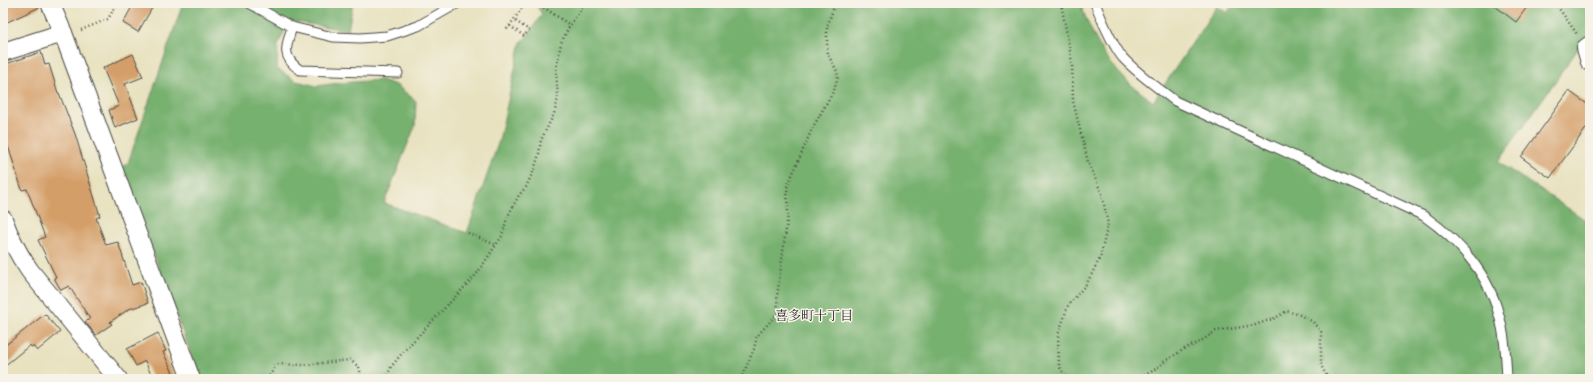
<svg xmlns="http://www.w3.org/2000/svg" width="1593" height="382" font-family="'IM FELL Double Pica','Noto Serif JP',serif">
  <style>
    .forest { fill: #77b16f; stroke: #516e4d }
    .building { fill: #d49e67 }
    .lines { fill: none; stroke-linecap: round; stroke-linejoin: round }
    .lane-casing { stroke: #474641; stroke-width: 11 }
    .street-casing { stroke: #474641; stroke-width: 20 }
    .path { stroke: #474641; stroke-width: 2.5; stroke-dasharray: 1 3; stroke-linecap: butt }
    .lane { stroke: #fff; stroke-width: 9 }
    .street { stroke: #fff; stroke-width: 18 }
    .labels { text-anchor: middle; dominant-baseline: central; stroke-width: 3; stroke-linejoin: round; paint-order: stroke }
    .neighbourhood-label { font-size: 13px; fill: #2b2b2b; stroke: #f7f3e8 }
  </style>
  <rect width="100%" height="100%" fill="#f7f3e8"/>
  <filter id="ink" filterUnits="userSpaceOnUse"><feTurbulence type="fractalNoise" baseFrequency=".025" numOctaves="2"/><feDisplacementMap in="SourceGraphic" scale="8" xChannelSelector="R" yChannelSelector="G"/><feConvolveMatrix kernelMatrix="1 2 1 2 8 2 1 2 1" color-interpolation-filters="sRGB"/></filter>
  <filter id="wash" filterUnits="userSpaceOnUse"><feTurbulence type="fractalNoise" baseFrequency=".012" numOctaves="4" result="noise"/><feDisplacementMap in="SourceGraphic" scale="16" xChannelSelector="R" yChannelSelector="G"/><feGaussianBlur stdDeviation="0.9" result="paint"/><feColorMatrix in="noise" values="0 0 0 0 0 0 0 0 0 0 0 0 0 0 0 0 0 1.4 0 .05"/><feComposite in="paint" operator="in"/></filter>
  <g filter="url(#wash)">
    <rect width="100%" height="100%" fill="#e8e2c0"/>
    <path class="forest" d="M183 3H353L348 30 289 21 278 45 277 69 296 81 317 86 339 83 381 80 396 85 416 101 415 126 384 203 467 233 499 141 521 42 525 39 542 14 538 8 540 3H1080C1090 31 1104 59 1126 80 1134 88 1144 94 1153 102L1217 6 1227 13 1234 3H1590V32L1498 162 1590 223V379H200L122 168 128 163Z"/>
    <g id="blocks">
      <g class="building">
        <path d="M3 3H40V7L3 24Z"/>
        <path d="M134 3H155L138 32 123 23Z"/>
        <path d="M1491 3H1530L1516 22Z"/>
        <path d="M41 52 45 65 49 64 58 93H59L75 134 100 216 96 218 106 245 118 242 132 285 141 282 148 303 129 309 110 322 112 324 96 335 85 322 90 319 69 286 61 290 54 278 56 277 38 240 45 237 27 189 22 190 3 130V65Z"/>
        <path d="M133 54 143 77 125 84 138 118 115 128 109 110 119 106 103 68Z"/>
        <path d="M1569 91 1590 106V123L1550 178 1521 157Z"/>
        <path d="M45 314 60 332 37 351 33 346 31 347 30 345 3 367V347Z"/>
        <path d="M158 333 166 351 163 352 176 379H153L145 361 136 366 127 349Z"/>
      </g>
    </g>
  </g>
  <g filter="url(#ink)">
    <use href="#blocks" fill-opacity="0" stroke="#474641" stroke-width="1"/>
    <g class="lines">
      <defs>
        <g id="lane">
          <path d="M249 3 292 27 333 37 360 38 387 36 418 26 458 3"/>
          <path d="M1095 3C1101 18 1113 46 1123 58 1138 74 1158 88 1175 101L1424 216C1458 240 1488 273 1499 315 1505 335 1506 358 1507 379"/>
          <path d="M292 27C286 46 281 57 300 70L398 73"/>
        </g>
        <g id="street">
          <path d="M50 3 63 33 191 379"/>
          <path d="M1590 45 1586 48 1590 62"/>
          <path d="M3 52 63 33"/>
          <path d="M3 219C10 238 18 254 30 271L118 379"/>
        </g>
      </defs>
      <use href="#lane" class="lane-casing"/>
      <use href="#street" class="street-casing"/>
      <g class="path">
        <path d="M537 3 570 25"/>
        <path d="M1061 3 1072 62 1073 101 1088 162 1102 194 1108 224 1100 258 1087 283 1068 306 1058 335 1059 366 1067 379"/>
        <path d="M1555 3 1577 34"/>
        <path d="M510 26 524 36 529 30 514 20"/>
        <path d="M507 29 526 3"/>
        <path d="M81 30 108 19 117 3"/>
        <path d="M468 233 496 245"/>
        <path d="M267 379 274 369 275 364 304 365 350 360 359 367 362 379"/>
        <path d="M386 379 391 367 403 352 476 275 502 236 507 218 519 195 526 187 534 170 539 154 541 140 554 114 558 98 556 70 561 43 570 25 582 8 590 3"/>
        <path d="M741 379 754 349 757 336 778 313 777 297 788 214 787 187 812 129 834 90 838 77 836 69 828 55 827 43V26L834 7 837 3"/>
        <path d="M1137 379 1153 371 1165 361 1186 348 1198 343 1216 331 1255 325 1275 318 1287 311 1300 315 1313 322 1321 332V365L1328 379"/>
      </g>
      <use href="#lane" class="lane"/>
      <use href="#street" class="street"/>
    </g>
  </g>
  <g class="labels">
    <g class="neighbourhood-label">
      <text x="814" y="316">喜多町十丁目</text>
    </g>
  </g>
  <rect width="1593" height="382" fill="none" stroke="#f7f3e8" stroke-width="16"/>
</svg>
